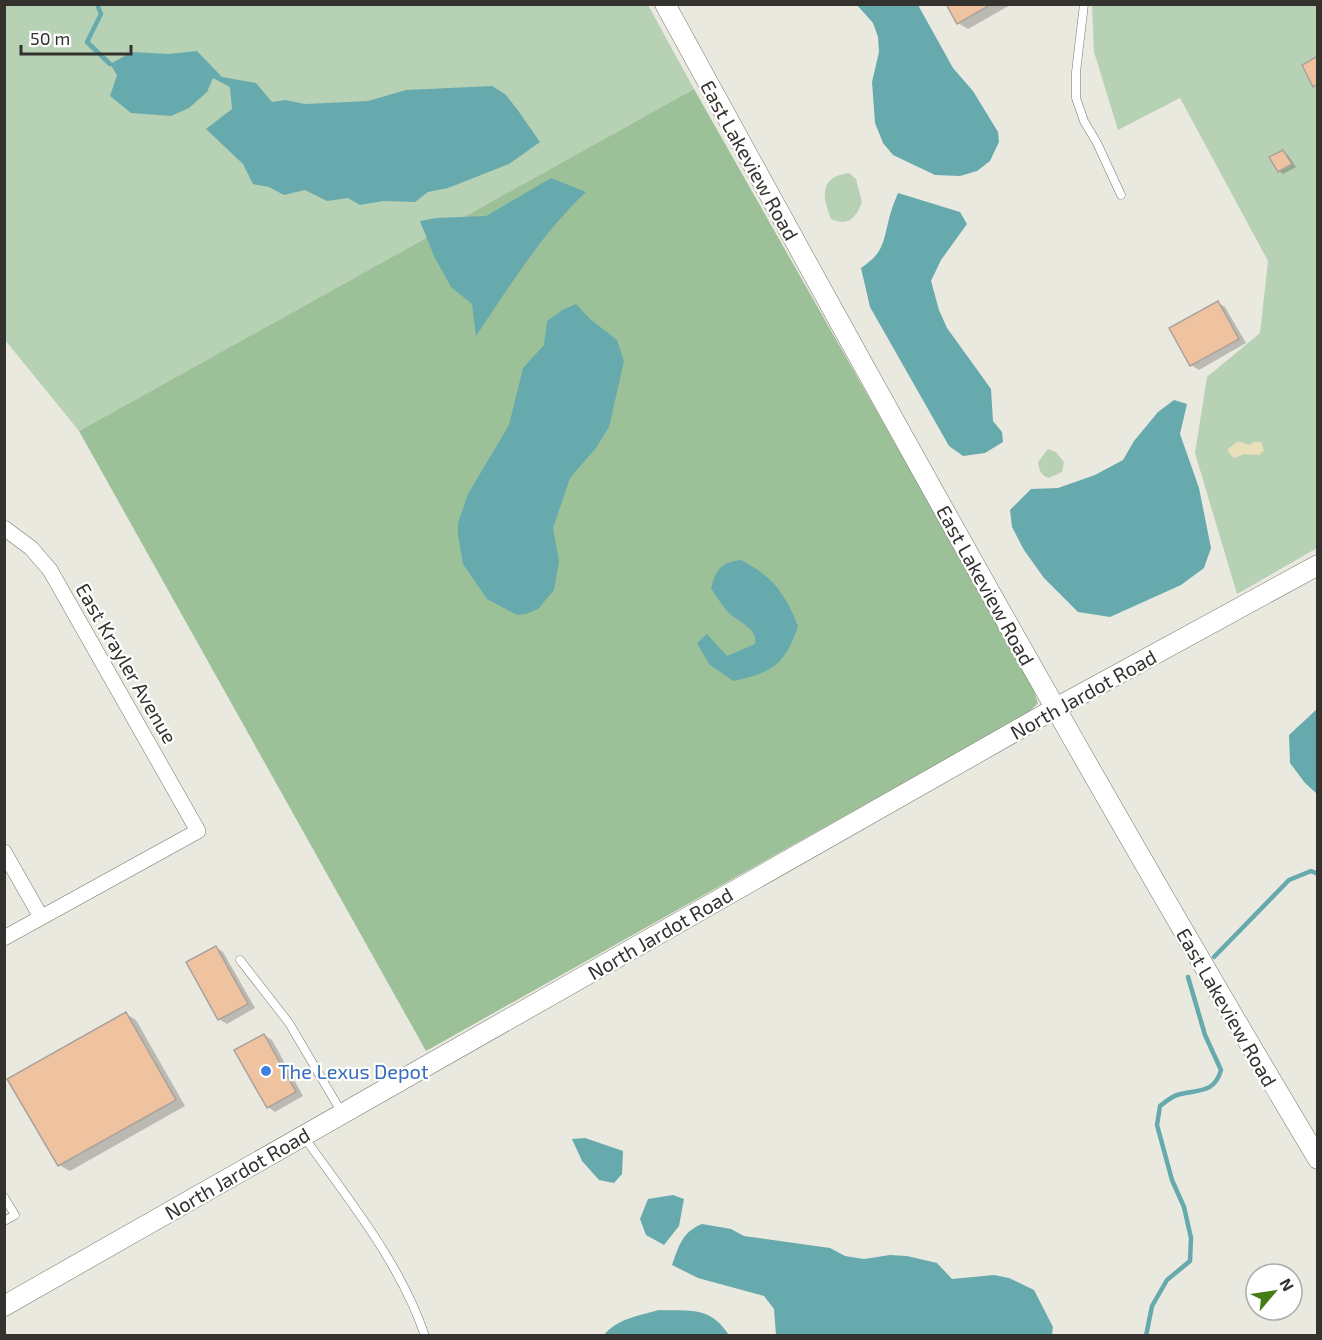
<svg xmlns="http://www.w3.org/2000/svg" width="1322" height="1340" font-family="'Exo 2',sans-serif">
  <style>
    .green { fill: #b7d1b5 }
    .forest { fill: #9cc199 }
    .sand { fill: #e9dfba }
    .water { fill: #67aaad }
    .shadow { fill: #0003 }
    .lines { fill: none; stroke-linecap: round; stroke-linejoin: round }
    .stream { stroke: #67aaad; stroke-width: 4.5 }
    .building { fill: #efc3a0; stroke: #aaa29c; stroke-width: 1.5 }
    .service-casing { stroke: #77766d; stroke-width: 9 }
    .minor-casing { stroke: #77766d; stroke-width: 16 }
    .tertiary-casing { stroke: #77766d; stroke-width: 21 }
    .service { stroke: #fff; stroke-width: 8 }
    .minor { stroke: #fff; stroke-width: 15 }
    .tertiary { stroke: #fff; stroke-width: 20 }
    .shop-dot { fill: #3f7fe0; stroke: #fff; stroke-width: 2 }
    .labels { text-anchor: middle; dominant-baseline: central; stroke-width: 4.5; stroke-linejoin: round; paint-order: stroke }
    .street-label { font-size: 20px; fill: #33322f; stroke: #fff }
    .shop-label { font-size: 20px; fill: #366cbe; stroke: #fff; text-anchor: start }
  </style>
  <rect width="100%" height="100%" fill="#eae9df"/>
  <g class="green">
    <path d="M4 5H648L694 89 79 431 5 340Z"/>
    <path d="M1092 5H1317V548L1237 594 1195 453 1207 377 1260 333 1268 261 1180 98 1118 130 1094 52Z"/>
    <path d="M849 173 856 179 862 202C856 218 848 227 831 219 822 196 819 177 849 173Z"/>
    <path d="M1048 449 1056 452 1064 462 1062 472 1049 478C1041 476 1039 470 1038 462Z"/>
  </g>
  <path class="forest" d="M694 89 1032 685 1038 703 1028 713 426 1051 79 431Z"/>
  <path class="sand" d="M1238 441 1249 445 1254 442H1261L1264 451 1259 455 1245 454 1234 458 1229 453 1228 449Z"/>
  <g class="water">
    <path d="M857 5H918L953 68 973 91 998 132 999 142 990 161 977 171 960 176 935 175 893 155 883 143 875 123 872 82 879 52 878 37 873 23Z"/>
    <path d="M197 51 222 77 256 83 272 102 285 100 305 104 368 101 406 90 492 86 505 94 517 109 540 142 509 164 448 188 428 192 415 202 383 201 360 205 348 198 327 201 305 190 284 195 269 187 253 184 243 164 206 129 232 109 230 87 213 78 207 92 189 108 171 116 131 113 110 96 117 75 110 64 132 52 168 54Z"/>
    <path d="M551 178 586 192C542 233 510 286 476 336L472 304 451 287 434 256 420 221 436 218 486 216Z"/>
    <path d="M898 193 960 212 967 224 941 260 931 281 939 310 947 328 991 389 993 421 1002 432 1003 442 985 453 963 456 949 446 870 307 861 268C885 252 883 241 890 215 892 208 895 200 898 193Z"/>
    <path d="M576 304 590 319 617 340 624 361 609 427 596 448 570 478 553 528 559 561 554 590 538 609 526 614 517 615 487 599 463 564 458 535V523L468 494 509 425 523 368 544 345 547 321 564 309Z"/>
    <path d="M1174 400 1187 404 1180 434 1199 488 1211 548 1204 568 1181 585 1110 617 1078 612 1044 578 1024 550 1012 527 1010 510 1031 489 1058 488 1095 475 1123 460 1134 441 1158 412Z"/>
    <path d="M741 560C772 576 785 593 798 626 785 665 772 673 733 681L709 664 697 643 707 634 727 656 755 644C758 627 738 623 728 612 722 605 716 596 711 588 716 570 721 562 741 560Z"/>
    <path d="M1317 709V794L1305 783 1290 763 1289 735Z"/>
    <path d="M585 1138 623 1151 622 1174 614 1183 599 1180 582 1161 572 1139Z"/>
    <path d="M673 1195 684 1199 679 1226 664 1245 646 1235 640 1219 648 1199Z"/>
    <path d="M702 1224 731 1229 744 1236 830 1248 845 1256 864 1259 890 1255 907 1256 937 1263 952 1279 994 1275 1009 1278 1034 1290 1053 1327 1052 1335H776L774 1309 764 1296 698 1278 672 1265C679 1246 682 1232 702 1224Z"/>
    <path d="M659 1310C690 1311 710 1306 729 1335H604C618 1318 639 1316 659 1310Z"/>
  </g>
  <g class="shadow">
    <path d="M947 4H1012L968 29 958 23Z"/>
    <path d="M1283 152 1288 155 1296 167 1283 174 1279 171Z"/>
    <path d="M1218 303 1225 307 1246 343 1199 370 1191 365Z"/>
    <path d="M216 947 223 952 255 1008 227 1024 219 1019 188 962Z"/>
    <path d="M126 1014 136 1020 185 1106 70 1171 59 1165Z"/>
    <path d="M264 1035 272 1040 303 1096 275 1112 268 1107Z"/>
  </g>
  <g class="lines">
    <g class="stream">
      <path d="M97 4 101 14 87 42 110 64"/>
      <path d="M1214 957 1289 880 1311 871 1318 874"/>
      <path d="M1146 1336 1152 1306 1167 1280 1190 1261 1191 1238 1184 1207 1172 1180 1157 1125 1160 1106C1165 1102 1171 1097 1177 1095 1196 1089 1214 1095 1221 1070L1205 1035 1188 977"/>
    </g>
  </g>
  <g class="building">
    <path d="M946 4H992L957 24Z"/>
    <path d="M1318 56V84L1313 87 1302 65Z"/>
    <path d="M1283 150 1292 164 1278 172 1269 157Z"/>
    <path d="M1218 301 1239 339 1190 366 1169 328Z"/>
    <path d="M216 946 248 1004 218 1020 186 962Z"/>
    <path d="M126 1012 176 1100 58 1166 7 1079Z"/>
    <path d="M264 1034 296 1092 267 1108 234 1050Z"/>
  </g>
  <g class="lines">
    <defs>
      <g id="service">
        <path d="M1084 4 1076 72V98L1084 121 1097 143 1121 195"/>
        <path d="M240 960 289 1023 342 1113"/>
        <path d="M304 1137C348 1199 400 1262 425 1336"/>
        <path d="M4 1197 15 1215 4 1221"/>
      </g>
      <g id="minor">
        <path d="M4 528 31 548 50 570 198 831 4 938"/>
        <path d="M4 852 41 917"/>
      </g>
      <g id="tertiary">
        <path d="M665 4C877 392 1091 780 1318 1159"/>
        <path d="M4 1306 1056 708 1318 565"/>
      </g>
    </defs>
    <use href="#service" class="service-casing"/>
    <use href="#minor" class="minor-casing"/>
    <use href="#tertiary" class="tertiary-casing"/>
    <use href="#service" class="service"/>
    <use href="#minor" class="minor"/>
    <use href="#tertiary" class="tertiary"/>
  </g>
  <circle class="shop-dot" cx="266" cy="1071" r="6"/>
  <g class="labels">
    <g class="street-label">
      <text transform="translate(750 160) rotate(61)">East Lakeview Road</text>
      <text transform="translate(986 585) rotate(61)">East Lakeview Road</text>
      <text transform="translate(127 663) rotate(60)">East Krayler Avenue</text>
      <text transform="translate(1083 694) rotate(-29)">North Jardot Road</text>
      <text transform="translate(660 933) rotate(-30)">North Jardot Road</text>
      <text transform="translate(1227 1007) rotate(60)">East Lakeview Road</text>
      <text transform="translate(237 1173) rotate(-30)">North Jardot Road</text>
    </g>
    <g class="shop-label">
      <text x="278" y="1071">The Lexus Depot</text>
    </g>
  </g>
  <rect width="1322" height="1340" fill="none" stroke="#33322f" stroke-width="12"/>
  <g transform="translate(1274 1292) rotate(61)"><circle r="28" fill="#ffffff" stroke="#adadac" stroke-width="1.5"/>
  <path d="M0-4.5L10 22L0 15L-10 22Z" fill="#457c13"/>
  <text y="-9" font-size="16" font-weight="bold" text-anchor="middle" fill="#33322f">N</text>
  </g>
  <path d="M21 45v9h110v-9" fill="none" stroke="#33322f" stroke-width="3"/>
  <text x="30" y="45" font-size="18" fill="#33322f" stroke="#ffffff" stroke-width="4.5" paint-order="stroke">50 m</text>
</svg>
